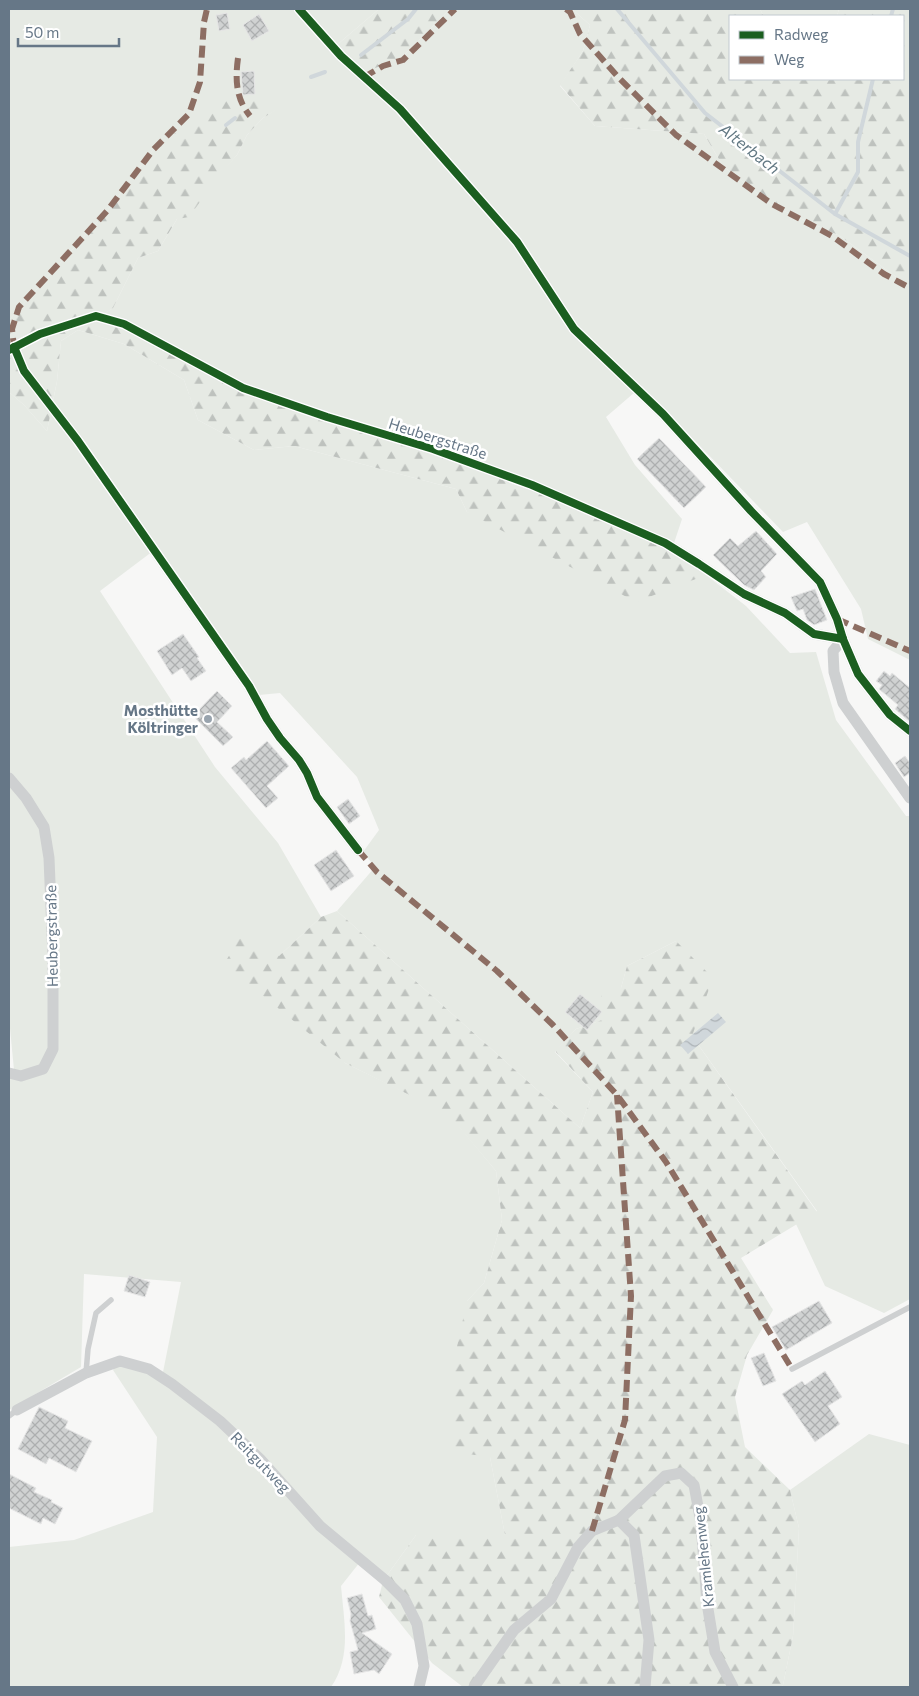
<svg xmlns="http://www.w3.org/2000/svg" width="919" height="1696" font-family="Commissioner,sans-serif">
  <style>
    .grass { fill: #e6eae4 }
    .forest { fill: url(#forest-firs) }
    .water { fill: url(#water-waves) }
    .lines { fill: none; stroke-linecap: round; stroke-linejoin: round }
    .stream { stroke: #d0d7db; stroke-width: 4 }
    .building { fill: url(#building-cross-hatch); stroke: #e6e6e6 }
    .service { stroke: #ced0d1; stroke-width: 5.5 }
    .minor { stroke: #ced0d1; stroke-width: 11 }
    .quiet { stroke: #8d6e63; stroke-width: 6; stroke-dasharray: 12 6; stroke-linecap: butt }
    .cycleway-casing { stroke: #fff; stroke-width: 11 }
    .cycleway { stroke: #1b5e20; stroke-width: 8 }
    .poi-dot { fill: #99a4ae; stroke: #fff; stroke-width: 2 }
    .labels { text-anchor: middle; dominant-baseline: central; stroke-width: 5; stroke-linejoin: round; paint-order: stroke }
    .street-label { font-size: 15px; fill: #667787; stroke: #fff }
    .poi-label { font-size: 15px; font-weight: bold; fill: #667787; stroke: #fff; text-anchor: end }
    .water-label { font-size: 16px; font-style: italic; fill: #627883; stroke: #fff }
  </style>
  <defs>
    <pattern id="forest-firs" width="22" height="20" patternUnits="userSpaceOnUse" patternTransform="scale(1.25)"><rect width="22" height="20" fill="#e6eae4"/><path d="M5 1l3.5 6h-7zM16 11l3.5 6h-7z" fill="#bec2be"/></pattern>
    <pattern id="water-waves" width="16" height="10" patternUnits="userSpaceOnUse" patternTransform="scale(1.25)"><rect width="16" height="10" fill="#d0d7db"/><path d="M0 5q4-4 8 0t8 0" fill="none" stroke="#adb3b7"/></pattern>
    <pattern id="building-cross-hatch" width="8" height="8" patternUnits="userSpaceOnUse" patternTransform="scale(1.25)"><rect width="8" height="8" fill="#d0d2d2"/><path d="M0 0l8 8M0 8l8-8" fill="none" stroke="#adafb0"/></pattern>
  </defs>
  <rect width="100%" height="100%" fill="#f7f7f6"/>
  <g class="grass">
    <path d="M9 9H379L338 44 401 58 450 9H572L590 25 583 51 560 86 595 126 704 134 723 166 773 206 840 236 910 287V660L868 639 861 609 807 522 783 532 642 386 606 417 635 465 682 519 673 546 278 402 97 318 113 308 138 258 158 251 177 219 237 155 247 135 263 118 275 110 153 150 107 211 9 320Z"/>
    <path d="M760 9H839L837 16 763 15Z"/>
    <path d="M78 330 124 344 184 380 198 420 254 450 294 446 456 489 467 512 706 575 746 606 790 653 816 652 836 720 906 816H910V1299L884 1313 825 1286 796 1224 817 1211 692 1036 676 941 627 966 621 988 602 1020 576 1029 555 1052 593 1092 580 1128 337 911 375 867 363 852 379 830 357 777 280 693 259 695 157 548 100 591 215 767 278 843 321 917 279 956 345 1063 448 1113 496 1171 502 1220 484 1283 467 1301 490 1457 505 1535H416L383 1581 360 1562 341 1586C344 1621 352 1657 331 1687H9V1547L74 1540 153 1512 157 1437 113 1370 119 1358 163 1372 181 1282 84 1274 81 1367 9 1410V1074L14 1070 9 1018V392L24 405 47 431 57 381 61 341Z"/>
    <path d="M869 1434 910 1445V1687H780L783 1685 793 1636 799 1528 790 1490Z"/>
  </g>
  <g class="forest">
    <path d="M379 9H450L401 58 370 70 338 44Z"/>
    <path d="M572 9H760L763 15 799 16H730V79H903V16H837L839 9H910V287L840 236 773 206 723 166 704 134 595 126 560 85 583 51 590 25Z"/>
    <path d="M245 97C260 98 267 97 276 110L263 118 247 135 237 155 218 177 189 217 177 219 158 251 138 258 113 308 98 318 130 327 202 367 432 450 673 546 706 575 636 602 467 512 456 489 294 446 254 450 198 420 184 380 124 344 78 330 61 341 57 381 47 431 24 405 9 392V320L107 211 153 150 221 98Z"/>
    <path d="M337 911 580 1128 593 1092 555 1051 576 1029 602 1020 601 996 621 988 627 966 676 941 713 978 692 1036 817 1212 741 1258 773 1310 747 1355 735 1397 745 1447 790 1490 799 1528 793 1636 783 1685 780 1687H463L432 1663 379 1597 383 1581 416 1535H505L490 1457 453 1452 451 1374 467 1301 484 1283 502 1220 496 1171 448 1114 345 1063 224 964 241 936 279 956 321 917Z"/>
  </g>
  <path class="water" d="M718 1013 726 1022 688 1054 680 1045Z"/>
  <g class="lines">
    <g class="stream">
      <path d="M617 9 705 113 835 214 910 256"/>
      <path d="M891 16 893 9"/>
      <path d="M361 55 408 19 416 9"/>
      <path d="M311 77 325 72"/>
      <path d="M226 125 235 118"/>
      <path d="M835 214 858 172V142L873 79"/>
    </g>
  </g>
  <g class="building">
    <path d="M227 13 230 29 219 31 216 15Z"/>
    <path d="M259 14 269 31 252 41 243 25Z"/>
    <path d="M254 71 255 94 243 95 241 72Z"/>
    <path d="M659 438 706 487 684 508 637 459Z"/>
    <path d="M756 531 777 554 761 571 766 577 754 590 744 585 713 555 730 538 738 546Z"/>
    <path d="M815 589 827 620 814 625 807 620 803 609 797 611 791 597Z"/>
    <path d="M183 634 199 657 197 658 206 671 191 681 182 668 172 675 157 651Z"/>
    <path d="M884 671 890 676 892 673 910 688V722L895 709 898 705 879 689 882 685 876 681Z"/>
    <path d="M217 691 232 706 217 722 233 737 223 746 193 716Z"/>
    <path d="M267 741 289 766 267 786 278 798 266 808 231 768 244 757 246 760Z"/>
    <path d="M905 756 910 763V773L904 777 895 763Z"/>
    <path d="M348 799 360 816 349 824 337 807Z"/>
    <path d="M336 850 354 876 331 891 314 865Z"/>
    <path d="M580 994 602 1012 587 1030 565 1012Z"/>
    <path d="M129 1275 150 1282 145 1297 124 1291Z"/>
    <path d="M819 1301 832 1323 786 1350 772 1327Z"/>
    <path d="M764 1353 776 1381 763 1386 751 1358Z"/>
    <path d="M825 1371 842 1397 828 1406 840 1424 815 1442 782 1394 802 1381 805 1385Z"/>
    <path d="M39 1407 68 1421 65 1428 92 1441 76 1472 49 1458 46 1464 18 1449Z"/>
    <path d="M9 1474 36 1488 34 1492 52 1500 51 1502 63 1508 55 1524 43 1518 41 1524 9 1508Z"/>
    <path d="M362 1594 368 1616 372 1615 376 1629 362 1633 392 1654 379 1674 374 1670 354 1674 350 1652 358 1650 350 1621 351 1614 347 1598Z"/>
  </g>
  <g class="lines">
    <g class="service">
      <path d="M792 1369 910 1307"/>
      <path d="M86 1373 88 1349 96 1313 111 1300"/>
      <path d="M9 1416 17 1410"/>
    </g>
    <g class="minor">
      <path d="M299 9 341 56 400 109 517 242 574 329 663 414 751 511 820 582 837 619 843 639 858 674 890 715 910 731"/>
      <path d="M14 347 24 371 78 441 249 686 267 719 280 738 299 760 307 773 317 797 358 850"/>
      <path d="M9 350 40 334 96 316 124 324 243 388 327 417 433 449 532 485 665 543 699 564 744 594 785 613 814 634 843 639"/>
      <path d="M843 639 833 651 834 672 843 703 910 798"/>
      <path d="M9 778 26 798 44 827 49 858 53 957V1049L43 1069 21 1076 9 1073"/>
      <path d="M17 1410 86 1373 120 1361 149 1369 172 1384 220 1421 260 1459 320 1526 385 1580 405 1600 417 1624 424 1666 419 1687"/>
      <path d="M474 1687 514 1630 551 1599 578 1547 592 1531 619 1520"/>
      <path d="M645 1687 649 1640 634 1535 619 1520 665 1476 681 1473 694 1485 701 1523 707 1603 715 1652 733 1687"/>
    </g>
    <g class="quiet">
      <path d="M566 9 570 12 580 34 618 77 676 135 772 204 832 236 884 274 910 288"/>
      <path d="M238 58C235 80 236 99 250 116"/>
      <path d="M364 77 383 66 403 60 455 9"/>
      <path d="M11 347H14L12 329 19 307 107 211 153 150 189 114 200 82 204 22 207 9"/>
      <path d="M837 619 910 651"/>
      <path d="M358 850 377 872 497 971 553 1025 617 1095 666 1162 792 1369"/>
      <path d="M592 1531 625 1420 631 1296 617 1095"/>
    </g>
    <defs>
      <g id="cycleway">
        <path d="M299 9 341 56 400 109 517 242 574 329 663 414 751 511 820 582 837 619 843 639 858 674 890 715 910 731"/>
        <path d="M14 347 24 371 78 441 249 686 267 719 280 738 299 760 307 773 317 797 358 850"/>
        <path d="M9 350 40 334 96 316 124 324 243 388 327 417 433 449 532 485 665 543 699 564 744 594 785 613 814 634 843 639"/>
      </g>
    </defs>
    <use href="#cycleway" class="cycleway-casing"/>
    <use href="#cycleway" class="cycleway"/>
  </g>
  <circle class="poi-dot" cx="208" cy="719" r="5"/>
  <g class="labels">
    <g class="street-label">
      <text transform="translate(438 438) rotate(18)">Heubergstraße</text>
      <text transform="translate(51 936) rotate(-91)">Heubergstraße</text>
      <text transform="translate(261 1462) rotate(46)">Reitgutweg</text>
      <text transform="translate(703 1557) rotate(-96)">Kramlehenweg</text>
    </g>
    <g class="poi-label">
      <text x="198" y="710">Mosthütte<tspan x="198" dy="17">Költringer</tspan></text>
    </g>
    <g class="water-label">
      <text transform="translate(750 148) rotate(38)">Alterbach</text>
    </g>
  </g>
  <rect width="919" height="1696" fill="none" stroke="#667787" stroke-width="20"/>
  <rect x="729" y="15" width="175" height="65" fill="#ffffff" stroke="#c2c9cf"/>
  <rect x="739" y="31" width="25" height="8" fill="#1b5e20" stroke="#c2c9cf"/>
  <text x="774" y="40" font-size="15" fill="#667787">Radweg</text>
  <rect x="739" y="56" width="25" height="8" fill="#8d6e63" stroke="#c2c9cf"/>
  <text x="774" y="65" font-size="15" fill="#667787">Weg</text>
  <path d="M18 38v8h101v-8" fill="none" stroke="#667787" stroke-width="2.5"/>
  <text x="25" y="38" font-size="15" fill="#667787" stroke="#ffffff" stroke-width="4" paint-order="stroke">50 m</text>
</svg>
